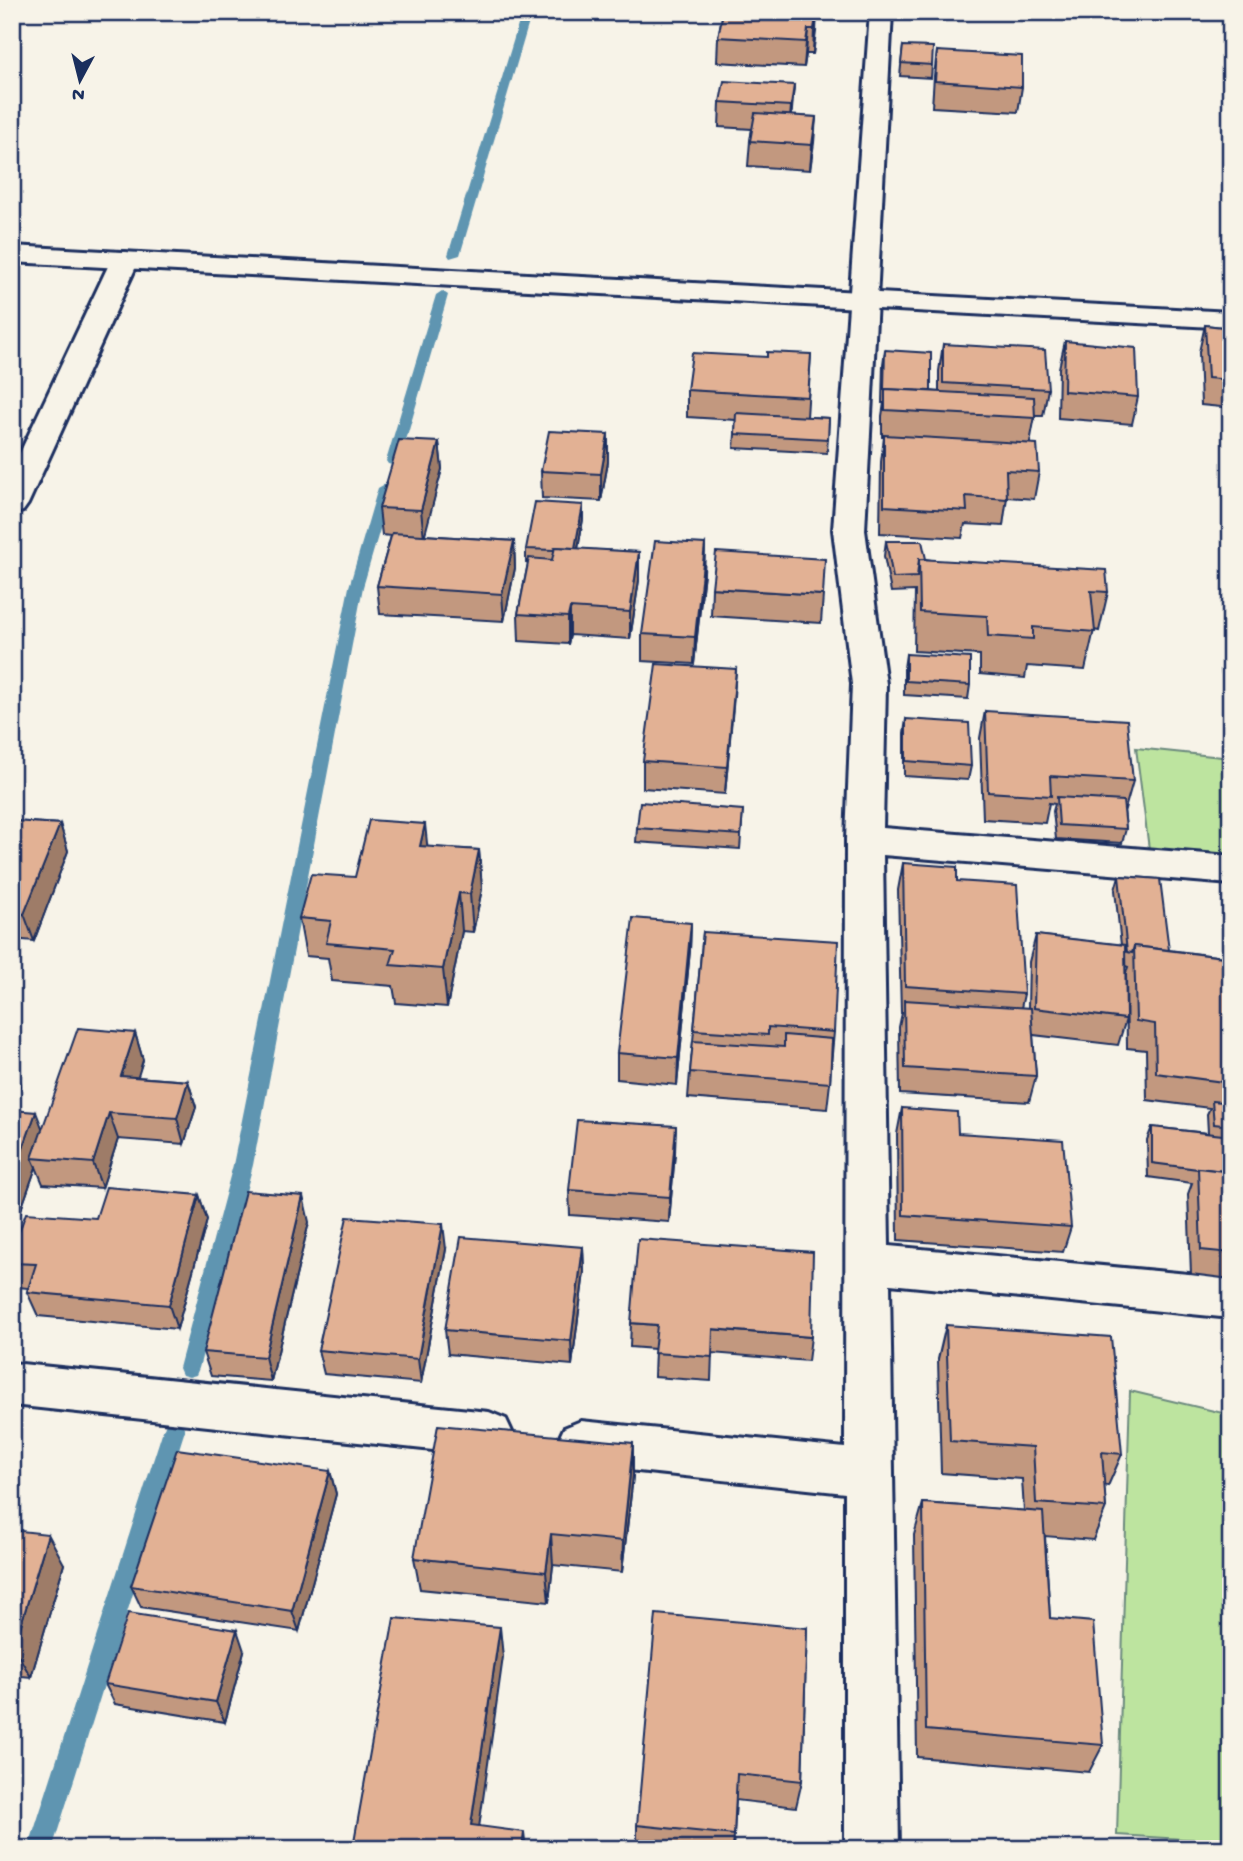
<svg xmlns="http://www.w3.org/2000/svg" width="1243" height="1861" font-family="'Gochi Hand',sans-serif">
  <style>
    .green { fill: #bde49f; stroke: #6c8a7e; stroke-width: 2 }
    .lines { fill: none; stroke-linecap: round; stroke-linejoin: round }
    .stream { fill: #5e95b1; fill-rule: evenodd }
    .street-casing { stroke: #1b2f5e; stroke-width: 6 }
    .secondary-casing { stroke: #1b2f5e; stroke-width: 6 }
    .street { fill: #f7f3e8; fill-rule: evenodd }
    .secondary { fill: #f7f3e8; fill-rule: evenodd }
    .wall { fill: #c2987f; stroke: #1b2f5e; stroke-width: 2 }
    .shaded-wall { fill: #9e7c68; stroke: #1b2f5e; stroke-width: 2 }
    .building { fill: #e2b194; stroke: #1b2f5e; stroke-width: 2 }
  </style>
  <rect width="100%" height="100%" fill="#f7f3e8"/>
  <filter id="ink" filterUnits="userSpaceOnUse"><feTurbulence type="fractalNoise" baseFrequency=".0143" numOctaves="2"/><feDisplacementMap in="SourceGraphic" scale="14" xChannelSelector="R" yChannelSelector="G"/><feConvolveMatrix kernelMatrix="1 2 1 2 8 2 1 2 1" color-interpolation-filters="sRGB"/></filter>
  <g filter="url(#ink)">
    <g class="green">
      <path d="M1136 748 1231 758V856L1149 849Z"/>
      <path d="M1130 1391 1231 1415V1842L1117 1835Z"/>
    </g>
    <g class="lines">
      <g class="stream">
        <path d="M522 12H532L460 255 450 258 448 255Z"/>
        <path d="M442 291 448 295 400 461 393 465 388 464 386 461 436 295Z"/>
        <path d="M385 484 392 488 363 587 253 1165 199 1368 196 1375 189 1377 182 1375 179 1368 233 1165 349 587 378 488Z"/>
        <path d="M174 1420 182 1423 185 1430 52 1849H28L163 1430 166 1423Z"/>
      </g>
      <defs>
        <g id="street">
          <path d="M870 12H892L865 530 886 684 883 828 1231 856V884L883 855 889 1246 1231 1278V1318L890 1284 899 1849H845V1493L581 1465 564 1458 557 1443 564 1428 581 1421 845 1448 846 840 852 684 833 530Z"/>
          <path d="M125 252 135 254 139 260 28 504 23 511 12 514V470L111 260 115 254Z"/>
          <path d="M12 1363 489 1412 506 1419 513 1434 506 1449 489 1456 12 1405Z"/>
        </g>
        <path id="secondary" d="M12 246 1231 312V328L12 262Z"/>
      </defs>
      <use href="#street" class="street-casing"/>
      <use href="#secondary" class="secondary-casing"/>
      <use href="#street" class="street"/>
      <use href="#secondary" class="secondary"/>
    </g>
    <g class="wall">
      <path d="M723 12H862V16L817 14 813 54H806L804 67 717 62 718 37Z"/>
      <path d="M903 46 932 65 931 78 900 76Z"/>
      <path d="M937 51 1022 87 1018 112 932 107 934 76Z"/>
      <path d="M794 85 791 116 816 117 810 170 748 166 750 141 752 129 719 127 720 102Z"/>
      <path d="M1205 325 1231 328V408L1201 405 1199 352Z"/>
      <path d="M1065 341 1138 397 1132 424 1058 418 1059 368Z"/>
      <path d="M943 344 1048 389 1043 416H1035L1030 443 1039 472 1034 499 1007 497 1003 526 965 524 962 538 880 533 881 462 884 437H882V416L884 403H882L883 364 885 350 931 391 939 392V371Z"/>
      <path d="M811 354 807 417 829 418 827 453 734 448 736 420 687 417V390L767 357Z"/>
      <path d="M608 434V462L601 501 542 498 541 471Z"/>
      <path d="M439 442 442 469 424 535 514 541 515 568 504 621 380 614 377 586 391 536 382 535 379 508Z"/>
      <path d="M583 505V519L578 549 639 552V580L630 639 570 635 568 644 519 641 518 614 528 563H526V549Z"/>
      <path d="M886 541 926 559 1108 592 1099 631 1094 630 1085 670 1027 666 1025 678 980 674V655L914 651 915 591 891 592 884 556Z"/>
      <path d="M705 544 704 572 694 664 642 661V634Z"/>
      <path d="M712 588 823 595 821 623 711 616Z"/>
      <path d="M1229 638H1231V722H1227L1221 666Z"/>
      <path d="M906 654 970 685 968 699 904 695V668Z"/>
      <path d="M736 669 725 794 643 788V761Z"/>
      <path d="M985 711 1133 781 1125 809 1124 808 1126 829 1122 843 1056 839 1053 811 1055 804 1049 803 1045 823 983 819 980 738Z"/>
      <path d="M906 719 971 766 968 780 904 776V733Z"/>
      <path d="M743 810 740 849 636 842 637 828Z"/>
      <path d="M12 821 60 824 68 851 34 941 12 939Z"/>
      <path d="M427 847 479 850 482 889 473 932 462 931 447 1007 396 1003 393 986 332 981 328 958 306 956 299 918 355 877Z"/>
      <path d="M903 863 957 881 1024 994 1021 1008H1028L1029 962 1036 935 1121 945 1115 890 1119 876 1169 950 1231 958V1083L1223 1102 1231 1103V1279L1191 1274 1188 1194 1192 1183 1148 1177 1147 1140 1152 1127 1208 1133 1207 1114 1210 1108 1147 1100 1146 1050 1127 1048 1126 973 1128 967 1125 966 1126 1019 1118 1045 1033 1035 1036 1076 1029 1102 900 1094 899 1027 902 1013H901L898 890Z"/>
      <path d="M691 923 690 950 677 1085 617 1079V1053Z"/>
      <path d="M703 932 834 1032 832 1054 830 1083 827 1109 688 1098 690 1072 693 1041Z"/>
      <path d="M135 1033 143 1060 137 1077 188 1081 196 1107 184 1144 118 1139 102 1188 43 1184 36 1167 12 1235V1110L43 1129Z"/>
      <path d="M902 1108 958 1133 1071 1227 1063 1252 898 1240 897 1134Z"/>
      <path d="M675 1152 669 1222 570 1215 569 1190Z"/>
      <path d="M199 1195 207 1220 177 1329 38 1316 27 1292 28 1288 19 1287 12 1271V1251L96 1218Z"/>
      <path d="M309 1222 271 1381 211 1376 203 1352Z"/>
      <path d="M583 1247 584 1272 572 1365 448 1354 445 1330Z"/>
      <path d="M446 1249 421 1383 324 1374 318 1350Z"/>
      <path d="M631 1323 811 1337 808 1361 712 1353 711 1381 654 1377 655 1349 630 1347Z"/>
      <path d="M946 1325 1122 1454 1108 1486 1104 1485 1106 1508 1093 1540 1045 1536 1050 1618 1103 1745 1089 1772 917 1757 914 1535 923 1503 1024 1511 1022 1479 941 1473 938 1359Z"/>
      <path d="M330 1471 336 1494 299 1631 141 1607 131 1586Z"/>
      <path d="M633 1476 622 1572 553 1565 549 1602 420 1589 414 1558Z"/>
      <path d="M12 1530 64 1564 31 1677 12 1675Z"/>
      <path d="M807 1628 802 1781 796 1807 736 1800 734 1835 733 1849H637V1825Z"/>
      <path d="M244 1651 225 1722 115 1704 105 1684Z"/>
    </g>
    <g class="shaded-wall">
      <path d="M817 12 816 32 813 54 814 29Z"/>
      <path d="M808 29 806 54 804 67 806 42Z"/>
      <path d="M794 85 792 110 789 131 791 106Z"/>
      <path d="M816 117 814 143 810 170 812 145Z"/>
      <path d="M608 434V462L601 501V474Z"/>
      <path d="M439 442 442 469 424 538 421 510Z"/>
      <path d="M583 505V519L575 566 574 551Z"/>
      <path d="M514 541 515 568 504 621 502 594Z"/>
      <path d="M705 544 704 572 694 664 695 637Z"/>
      <path d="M639 552V580L630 639V612Z"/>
      <path d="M570 608V635L568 644V617Z"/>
      <path d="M736 669 734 696 725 794 727 767Z"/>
      <path d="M60 824 68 851 34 941 24 914Z"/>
      <path d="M425 824 429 862 420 846Z"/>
      <path d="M479 850 482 889 473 932 470 894Z"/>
      <path d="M459 893 462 931 447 1007 443 969Z"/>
      <path d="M691 923 690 950 677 1085 678 1058Z"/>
      <path d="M135 1033 143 1060 130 1102 121 1076Z"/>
      <path d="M12 1060 21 1084 12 1108Z"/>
      <path d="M188 1081 196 1107 184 1144 177 1118Z"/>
      <path d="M36 1112 46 1138 32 1158 36 1167 12 1235V1179Z"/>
      <path d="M109 1113 118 1139 102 1188 93 1163Z"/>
      <path d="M676 1126 675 1152 669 1222 670 1197Z"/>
      <path d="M199 1195 207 1220 177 1329 169 1305Z"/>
      <path d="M303 1196 309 1222 271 1381 265 1357Z"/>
      <path d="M443 1224 446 1249 421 1383 418 1359Z"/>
      <path d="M583 1247 584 1272 572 1365 571 1341Z"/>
      <path d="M633 1443V1476L622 1572 623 1541Z"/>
      <path d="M330 1471 336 1494 299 1631 292 1611Z"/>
      <path d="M48 1534 64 1564 31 1677 14 1648Z"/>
      <path d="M551 1534 553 1565 549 1602 546 1572Z"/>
      <path d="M500 1627 503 1657 476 1849 471 1825Z"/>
      <path d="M237 1630 244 1651 225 1722 216 1702Z"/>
      <path d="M524 1832 526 1849H522Z"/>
    </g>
    <g class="building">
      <path d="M723 12H817L814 29H808L806 42 718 37Z"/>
      <path d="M903 46 933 47 932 65 901 63Z"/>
      <path d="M937 51 1022 56V87L935 81Z"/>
      <path d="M724 81 794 85 791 106 720 102Z"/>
      <path d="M755 113 816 117 812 145 750 141Z"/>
      <path d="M1205 325 1231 328V380L1208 378Z"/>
      <path d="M1065 341 1136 348 1138 397 1064 391Z"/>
      <path d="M943 344 1045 350 1048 389 943 383Z"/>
      <path d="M885 350 931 353V391L884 389Z"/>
      <path d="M767 352 811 354 808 397 687 390 692 353 767 357Z"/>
      <path d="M885 389 1034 397 1035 418 885 410Z"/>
      <path d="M736 413 829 418 828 439 735 434Z"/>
      <path d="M549 431 608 434 601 474 541 471Z"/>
      <path d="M884 435 1037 444 1039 472 1006 470 1007 499 966 496 967 511 884 506Z"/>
      <path d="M399 440 439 442 421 510 379 508Z"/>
      <path d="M535 502 583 505 575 548 555 547 554 550 526 549Z"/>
      <path d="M392 533 514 541 502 594 377 586Z"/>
      <path d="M655 541 705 544 695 637 642 634Z"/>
      <path d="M886 541H922L926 559H919L917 577 893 578Z"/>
      <path d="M555 547 639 552 630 612 570 608 568 617 518 614 529 558 552 560Z"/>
      <path d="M716 552 825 559 823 595 712 588Z"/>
      <path d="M919 559 1106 570 1108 592 1091 591 1095 632 1033 627V639L988 636 987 616 920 612Z"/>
      <path d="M906 654 970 658V685L906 681Z"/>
      <path d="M656 664 736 669 727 767 643 761Z"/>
      <path d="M985 711 1127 720 1133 781 1050 776 1051 796 988 792Z"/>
      <path d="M906 719 969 723 971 766 906 761Z"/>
      <path d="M1057 797 1123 801 1126 829 1059 825Z"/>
      <path d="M640 802 743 810 741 835 637 828Z"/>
      <path d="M369 820 425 824 420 846 479 850 470 894 459 893 443 969 390 965 395 949 326 943 331 921 299 918 311 874 355 877Z"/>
      <path d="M12 821 60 824 24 914 12 913Z"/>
      <path d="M903 863 957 867V881L1017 885 1024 994 905 986Z"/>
      <path d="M1119 876 1160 879 1169 950 1134 946 1132 953 1127 952Z"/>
      <path d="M633 918 691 923 678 1058 617 1053Z"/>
      <path d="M703 932 838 941 834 1032 768 1027V1035L694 1030Z"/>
      <path d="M1036 935 1125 945 1126 1019 1034 1008Z"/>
      <path d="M1134 946 1231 958V1044H1228L1231 1083 1156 1073 1155 1024 1136 1021Z"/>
      <path d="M904 1000 1031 1008 1036 1076 905 1068Z"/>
      <path d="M78 1028 135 1033 121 1076 188 1081 177 1118 109 1113 93 1163 32 1158Z"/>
      <path d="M784 1035 832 1039 830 1083 690 1072 693 1041 784 1047Z"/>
      <path d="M1212 1101 1231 1103V1126L1214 1124Z"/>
      <path d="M902 1108 957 1112 958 1133 1063 1140 1071 1227 903 1215Z"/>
      <path d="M12 1110 36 1112 12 1179Z"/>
      <path d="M577 1120 676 1126 670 1197 569 1190Z"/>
      <path d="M1152 1127 1231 1136V1172L1198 1168V1169L1152 1163Z"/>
      <path d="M1198 1168 1231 1172V1253L1201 1250Z"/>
      <path d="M106 1187 199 1195 169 1305 27 1292 36 1264 12 1263V1251L26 1213 96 1218Z"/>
      <path d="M245 1191 303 1196 265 1357 203 1352Z"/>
      <path d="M347 1217 443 1224 418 1359 318 1350Z"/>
      <path d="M461 1237 583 1247 571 1341 445 1330Z"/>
      <path d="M638 1239 813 1252 811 1337 713 1329 712 1357 654 1353 657 1325 631 1323Z"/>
      <path d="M946 1325 1111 1337 1122 1454 1102 1452 1106 1508 1036 1503 1033 1447 950 1441Z"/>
      <path d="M438 1425 633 1443 623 1541 551 1534 546 1572 414 1558Z"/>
      <path d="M177 1449 330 1471 292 1611 131 1586Z"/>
      <path d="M923 1503 1043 1512 1050 1618 1093 1622 1103 1745 926 1730Z"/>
      <path d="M12 1530 48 1534 14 1648H12Z"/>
      <path d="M128 1613 237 1630 216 1702 105 1684Z"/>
      <path d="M656 1614 807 1628 802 1781 737 1774 734 1835 637 1825Z"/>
      <path d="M394 1618 500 1627 471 1825 524 1832 522 1849H368L353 1847Z"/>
    </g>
  </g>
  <rect width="1243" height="1861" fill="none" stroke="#f7f3e8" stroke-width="42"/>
  <rect x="21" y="21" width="1201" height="1819" fill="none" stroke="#1b2f5e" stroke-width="2.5" filter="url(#ink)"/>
  <g transform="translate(80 80) rotate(187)" stroke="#f7f3e8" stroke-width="5" paint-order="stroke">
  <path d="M0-5L12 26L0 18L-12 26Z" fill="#1b2f5e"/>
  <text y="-10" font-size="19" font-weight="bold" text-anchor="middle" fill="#1b2f5e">N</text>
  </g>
</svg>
